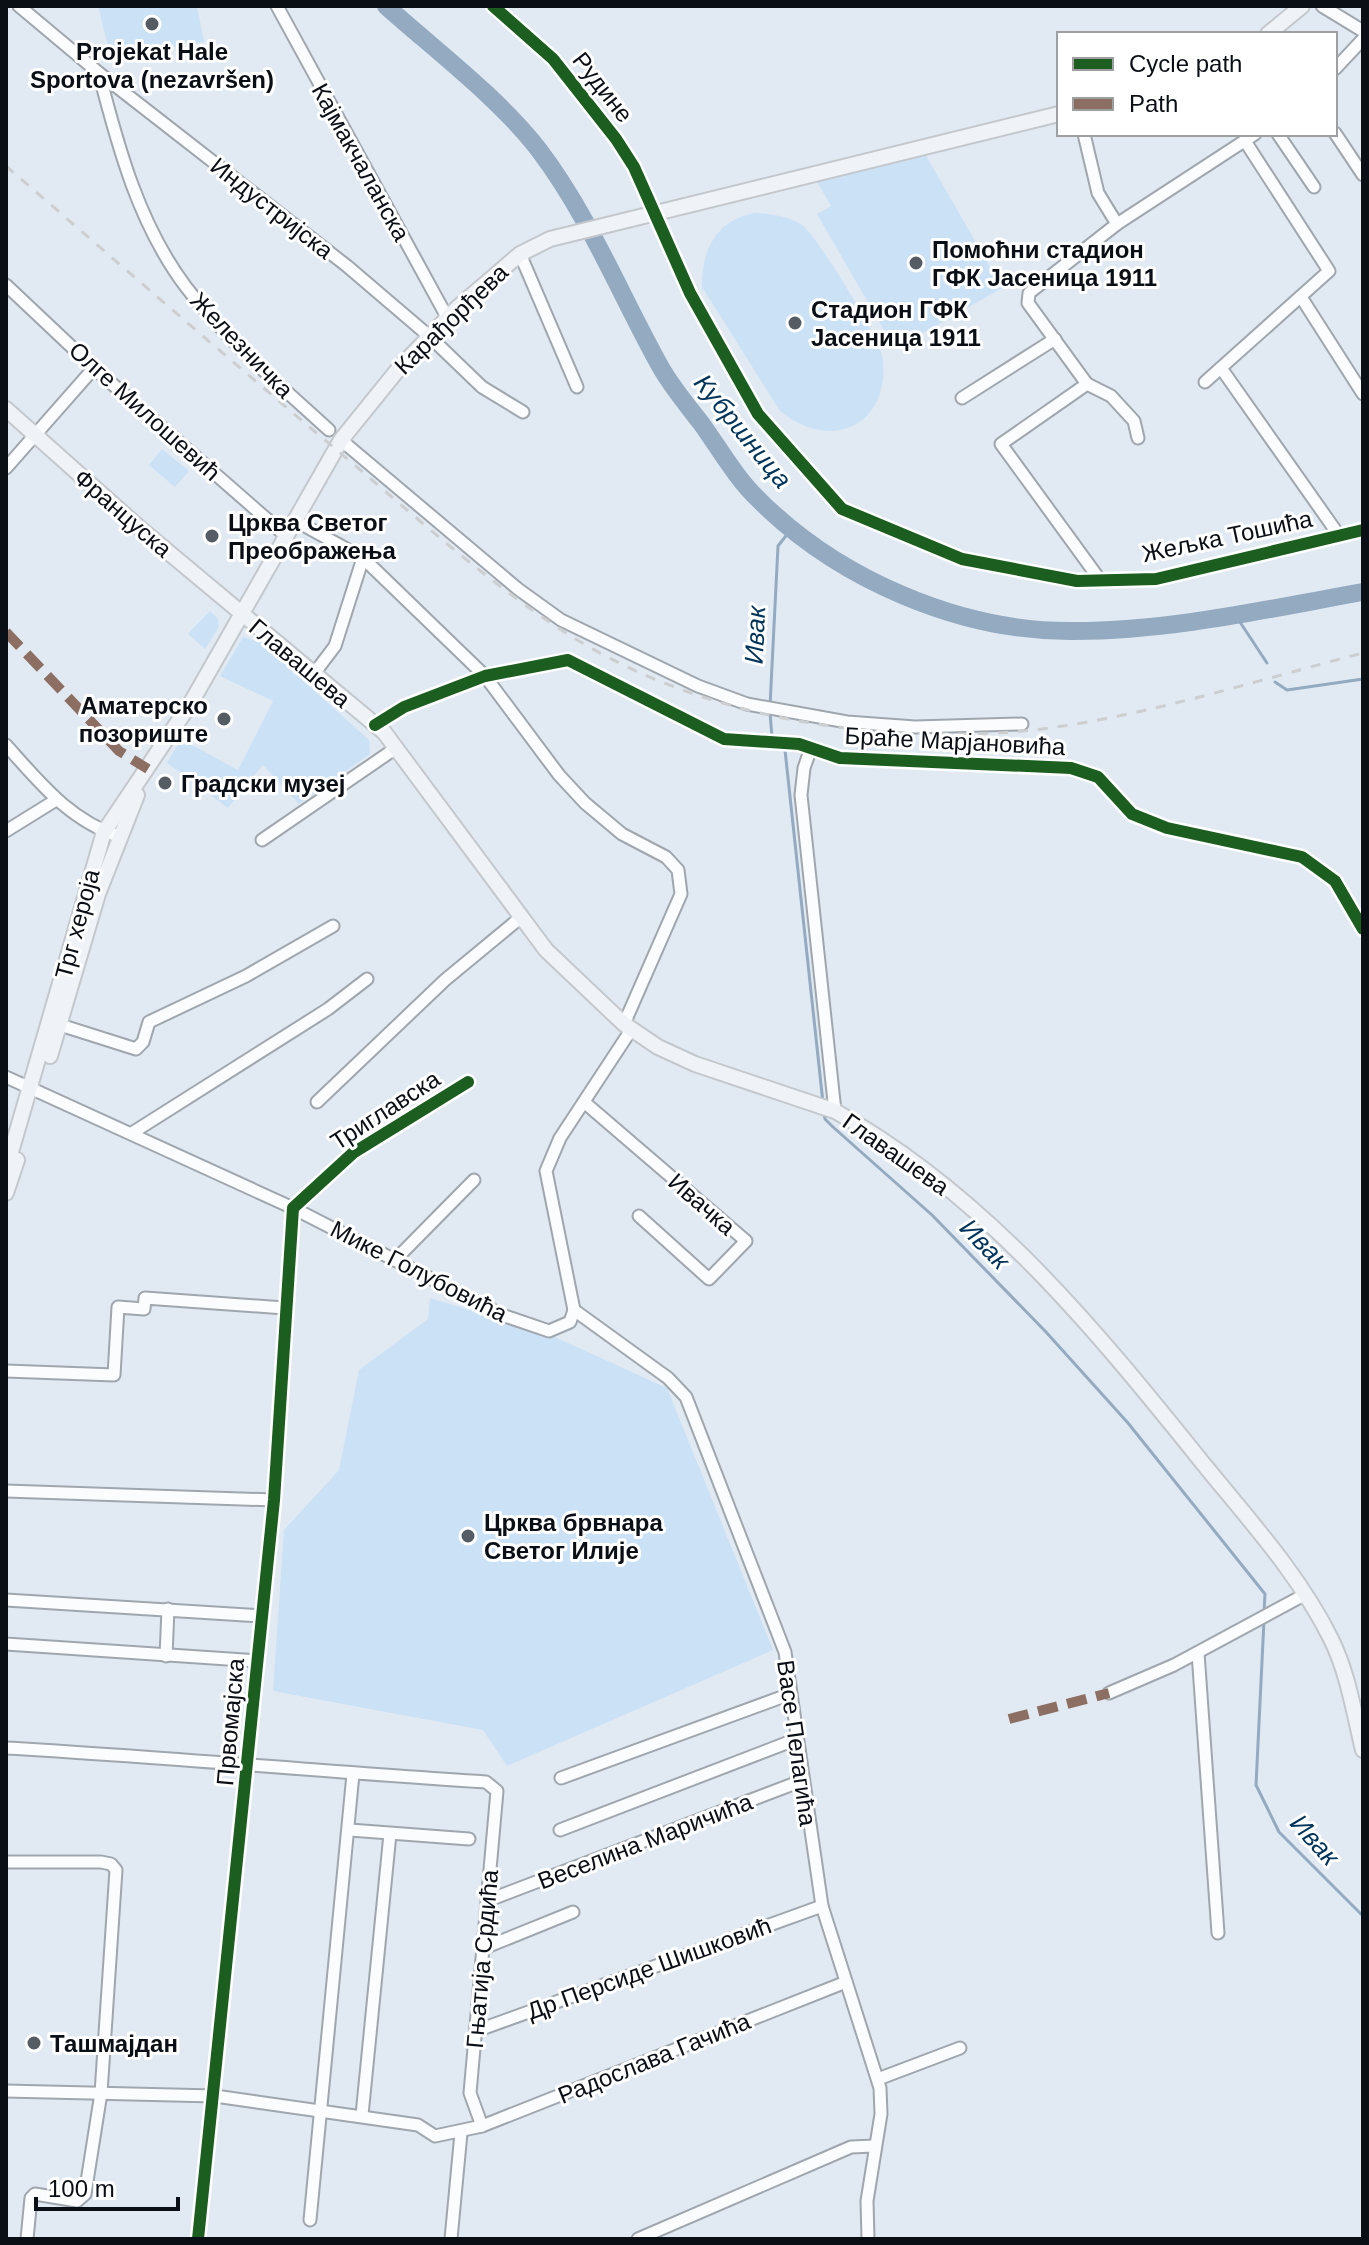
<svg xmlns="http://www.w3.org/2000/svg" width="1369" height="2245" font-family="Helvetica,sans-serif">
  <style>
    .green { fill: #cbe1f6 }
    .lines { fill: none; stroke-linecap: round; stroke-linejoin: round }
    .stream { stroke: #93aac1; stroke-width: 3 }
    .river { stroke: #93aac1; stroke-width: 18 }
    .minor-casing { stroke: #9fa6ad; stroke-width: 15 }
    .major-casing { stroke: #c4c8cc; stroke-width: 18 }
    .minor { stroke: #fafcfd; stroke-width: 11 }
    .major { stroke: #eff3f7; stroke-width: 14 }
    .rail { stroke: #ccced0; stroke-width: 3; stroke-dasharray: 10 10; stroke-linecap: butt }
    .quiet { stroke: #8d6e63; stroke-width: 10; stroke-dasharray: 20 10; stroke-linecap: butt }
    .cycleway-casing { stroke: #fff; stroke-width: 17 }
    .cycleway { stroke: #1b5e20; stroke-width: 12 }
    .poi-dot { fill: #555c63; stroke: #fff; stroke-width: 3 }
    .labels { text-anchor: middle; dominant-baseline: central; stroke-width: 6; stroke-linejoin: round; paint-order: stroke }
    .poi-label { font-size: 24px; font-weight: bold; fill: #0a0f15; stroke: #fff; text-anchor: start }
    .street-label { font-size: 24px; fill: #0a0f15; stroke: #fff }
    .water-label { font-size: 26px; font-style: italic; fill: #00345b; stroke: #fff }
  </style>
  <rect width="100%" height="100%" fill="#e1eaf3"/>
  <g class="green">
    <path d="M98 6H197L204 42 111 58Z"/>
    <path d="M924 152 1002 288 895 349 817 214 831 206 816 180Z"/>
    <path d="M755 213C771 214 789 216 802 225 817 235 882 342 883 360 889 427 830 452 780 411L702 287C701 251 717 219 755 213Z"/>
    <path d="M162 449 189 471 175 487 149 465Z"/>
    <path d="M210 611 218 619 219 627 205 649 188 634Z"/>
    <path d="M243 637 260 642 369 740 370 754 299 804 263 765 228 808 167 763 181 739 238 770 273 701 220 676Z"/>
    <path d="M430 1298 546 1333 667 1388 773 1650 507 1766 483 1730 273 1691 284 1530 339 1470 359 1370 428 1319Z"/>
  </g>
  <g class="lines">
    <g class="stream">
      <path d="M1236 616 1267 663"/>
      <path d="M1275 682 1287 690 1363 679"/>
      <path d="M770 706 778 546 792 528"/>
      <path d="M770 713 772 737"/>
      <path d="M775 744 777 749 785 750 823 1103"/>
      <path d="M823 1111 825 1119 833 1127 932 1215 1046 1332 1128 1423 1265 1594 1264 1612"/>
      <path d="M1264 1620 1256 1785 1279 1832 1363 1916"/>
    </g>
    <path class="river" d="M386 6C434 49 500 99 539 150 589 216 620 294 660 366 671 386 687 405 701 423 719 448 736 478 758 499 838 579 960 632 1073 631 1172 631 1267 609 1363 592"/>
    <defs>
      <g id="minor">
        <path d="M19 6 99 73 347 266 429 336 482 387 523 412"/>
        <path d="M277 6 447 317"/>
        <path d="M493 6 553 59 616 139 634 167 690 293 758 414 842 509 962 559 1077 581 1156 579 1363 530"/>
        <path d="M1322 6 1363 31"/>
        <path d="M1335 69 1363 39"/>
        <path d="M99 73C118 147 139 225 186 287 227 341 280 385 329 430"/>
        <path d="M1335 133 1363 175"/>
        <path d="M1084 134 1098 193 1117 224"/>
        <path d="M1278 134 1314 187"/>
        <path d="M520 254 577 387"/>
        <path d="M6 285 94 368 285 535"/>
        <path d="M1301 297 1363 394"/>
        <path d="M1221 368 1338 534"/>
        <path d="M1205 382 1329 271 1245 141"/>
        <path d="M1087 384 1001 444 1100 580"/>
        <path d="M962 398 1055 339"/>
        <path d="M1138 438 1134 421 1111 396 1087 384 1028 303 1029 293 1117 224 1255 134"/>
        <path d="M341 440 518 589 561 620 698 686 747 704 847 722 915 727 1022 724"/>
        <path d="M6 468 94 368"/>
        <path d="M294 520 363 558 485 676 559 775 585 803 622 834 666 857 678 870 681 894 624 1024"/>
        <path d="M313 675 335 646 363 558"/>
        <path d="M375 725 404 707 485 676 568 660 724 739 799 744 840 758 1071 768 1098 777 1132 814 1167 828 1302 857 1335 881 1363 929"/>
        <path d="M6 745C40 783 71 822 121 837"/>
        <path d="M811 748 804 768 801 795 835 1111"/>
        <path d="M6 831 56 800"/>
        <path d="M262 840 396 748"/>
        <path d="M54 1023 136 1049 143 1042 149 1022 246 976 333 926"/>
        <path d="M6 1077 293 1208 502 1315 549 1331 570 1322 574 1310"/>
        <path d="M317 1102 445 980 520 918"/>
        <path d="M584 1102 746 1241 709 1279 639 1216"/>
        <path d="M132 1133 328 1009 367 979"/>
        <path d="M395 1260 474 1180"/>
        <path d="M574 1310 668 1378 686 1397 785 1652 822 1906 880 2088 881 2114 867 2201 868 2239"/>
        <path d="M574 1310 546 1171 560 1138 631 1030"/>
        <path d="M6 1371 114 1375 118 1307 144 1309 145 1298 284 1308"/>
        <path d="M6 1491 274 1500"/>
        <path d="M6 1600 262 1616"/>
        <path d="M6 1644 258 1661"/>
        <path d="M1198 1653 1218 1933"/>
        <path d="M166 1656 168 1609"/>
        <path d="M1109 1693 1174 1665 1304 1595"/>
        <path d="M6 1748C166 1757 326 1772 486 1782L497 1791 470 2093 482 2126"/>
        <path d="M561 1778 790 1694"/>
        <path d="M350 1830 469 1839"/>
        <path d="M560 1830 797 1739"/>
        <path d="M6 1862H101L111 1864 116 1870 101 2093 85 2194 77 2201 35 2194 31 2198 27 2239"/>
        <path d="M489 1900 801 1781"/>
        <path d="M484 1948 573 1912"/>
        <path d="M476 2031 822 1906"/>
        <path d="M878 2079 960 2048"/>
        <path d="M6 2091 215 2096 418 2125 435 2136 482 2126 846 1982"/>
        <path d="M362 2115 390 1834"/>
        <path d="M310 2220 353 1774"/>
        <path d="M198 2239 274 1500 293 1208 353 1153 468 1082"/>
        <path d="M451 2239 461 2133"/>
        <path d="M638 2239 851 2147 874 2146"/>
      </g>
      <g id="major">
        <path d="M1268 34 1302 6"/>
        <path d="M6 409 143 531 384 732 546 950 624 1024 658 1047 695 1064 835 1111C988 1196 1098 1333 1206 1467 1250 1521 1300 1576 1331 1639 1348 1673 1354 1713 1363 1750"/>
        <path d="M50 1056 98 894 137 795"/>
        <path d="M6 1169 104 832 192 701 341 440 400 367 457 308 520 254 550 239 1059 114"/>
        <path d="M6 1193 17 1160"/>
      </g>
    </defs>
    <use href="#minor" class="minor-casing"/>
    <use href="#major" class="major-casing"/>
    <use href="#minor" class="minor"/>
    <use href="#major" class="major"/>
    <path class="rail" d="M6 166C116 261 226 357 338 451 409 511 479 575 557 627 686 713 845 740 997 733 1113 727 1250 682 1363 653"/>
    <g class="quiet">
      <path d="M6 632 119 751 148 769"/>
      <path d="M1009 1719 1109 1693"/>
    </g>
    <defs>
      <g id="cycleway">
        <path d="M493 6 553 59 616 139 634 167 690 293 758 414 842 509 962 559 1077 581 1156 579 1363 530"/>
        <path d="M375 725 404 707 485 676 568 660 724 739 799 744 840 758 1071 768 1098 777 1132 814 1167 828 1302 857 1335 881 1363 929"/>
        <path d="M198 2239 274 1500 293 1208 353 1153 468 1082"/>
      </g>
    </defs>
    <use href="#cycleway" class="cycleway-casing"/>
    <use href="#cycleway" class="cycleway"/>
  </g>
  <g class="poi-dot">
    <circle cx="152" cy="24" r="8"/>
    <circle cx="916" cy="263" r="8"/>
    <circle cx="795" cy="323" r="8"/>
    <circle cx="212" cy="536" r="8"/>
    <circle cx="224" cy="719" r="8"/>
    <circle cx="165" cy="783" r="8"/>
    <circle cx="468" cy="1536" r="8"/>
    <circle cx="34" cy="2043" r="8"/>
  </g>
  <g class="labels">
    <g class="poi-label">
      <text x="152" y="51" text-anchor="middle">Projekat Hale<tspan x="152" dy="28">Sportova (nezavršen)</tspan></text>
      <text x="932" y="249">Помоћни стадион<tspan x="932" dy="28">ГФК Јасеница 1911</tspan></text>
      <text x="811" y="309">Стадион ГФК<tspan x="811" dy="28">Јасеница 1911</tspan></text>
      <text x="228" y="522">Црква Светог<tspan x="228" dy="28">Преображења</tspan></text>
      <text x="208" y="705" text-anchor="end">Аматерско<tspan x="208" dy="28">позориште</tspan></text>
      <text x="181" y="783">Градски музеј</text>
      <text x="484" y="1522">Црква брвнара<tspan x="484" dy="28">Светог Илије</tspan></text>
      <text x="50" y="2043">Ташмајдан</text>
    </g>
    <g class="street-label">
      <text transform="translate(603 87) rotate(52)">Рудине</text>
      <text transform="translate(361 162) rotate(61)">Кајмакчаланска</text>
      <text transform="translate(272 208) rotate(38)">Индустријска</text>
      <text transform="translate(451 319) rotate(-44)">Карађорђева</text>
      <text transform="translate(242 345) rotate(46)">Железничка</text>
      <text transform="translate(145 411) rotate(42)">Олге Милошевић</text>
      <text transform="translate(123 513) rotate(41)">Француска</text>
      <text transform="translate(1227 536) rotate(-12)">Жељка Тошића</text>
      <text transform="translate(300 663) rotate(40)">Главашева</text>
      <text transform="translate(955 741) rotate(3)">Браће Марјановића</text>
      <text transform="translate(77 924) rotate(-75)">Трг хероја</text>
      <text transform="translate(385 1110) rotate(-33)">Триглавска</text>
      <text transform="translate(896 1154) rotate(35)">Главашева</text>
      <text transform="translate(702 1204) rotate(41)">Ивачка</text>
      <text transform="translate(419 1271) rotate(27)">Мике Голубовића</text>
      <text transform="translate(230 1722) rotate(-85)">Првомајска</text>
      <text transform="translate(797 1743) rotate(82)">Васе Пелагића</text>
      <text transform="translate(645 1841) rotate(-21)">Веселина Маричића</text>
      <text transform="translate(482 1959) rotate(-85)">Гњатија Срдића</text>
      <text transform="translate(649 1968) rotate(-20)">Др Персиде Шишковић</text>
      <text transform="translate(654 2058) rotate(-22)">Радослава Гачића</text>
    </g>
    <g class="water-label">
      <text transform="translate(743 431) rotate(51)">Кубршница</text>
      <text transform="translate(755 635) rotate(-87)">Ивак</text>
      <text transform="translate(985 1244) rotate(46)">Ивак</text>
      <text transform="translate(1315 1840) rotate(48)">Ивак</text>
    </g>
  </g>
  <rect width="1369" height="2245" fill="none" stroke="#0a0f15" stroke-width="16"/>
  <rect x="1057" y="32" width="280" height="104" fill="#ffffff" stroke="#9d9fa1" stroke-width="2"/>
  <rect x="1073" y="58" width="40" height="12" fill="#1b5e20" stroke="#9d9fa1" stroke-width="2"/>
  <text x="1129" y="72" font-size="24" fill="#0a0f15">Cycle path</text>
  <rect x="1073" y="98" width="40" height="12" fill="#8d6e63" stroke="#9d9fa1" stroke-width="2"/>
  <text x="1129" y="112" font-size="24" fill="#0a0f15">Path</text>
  <path d="M36 2197v12h142v-12" fill="none" stroke="#0a0f15" stroke-width="4"/>
  <text x="48" y="2197" font-size="24" fill="#0a0f15" stroke="#ffffff" stroke-width="6" paint-order="stroke">100 m</text>
</svg>
